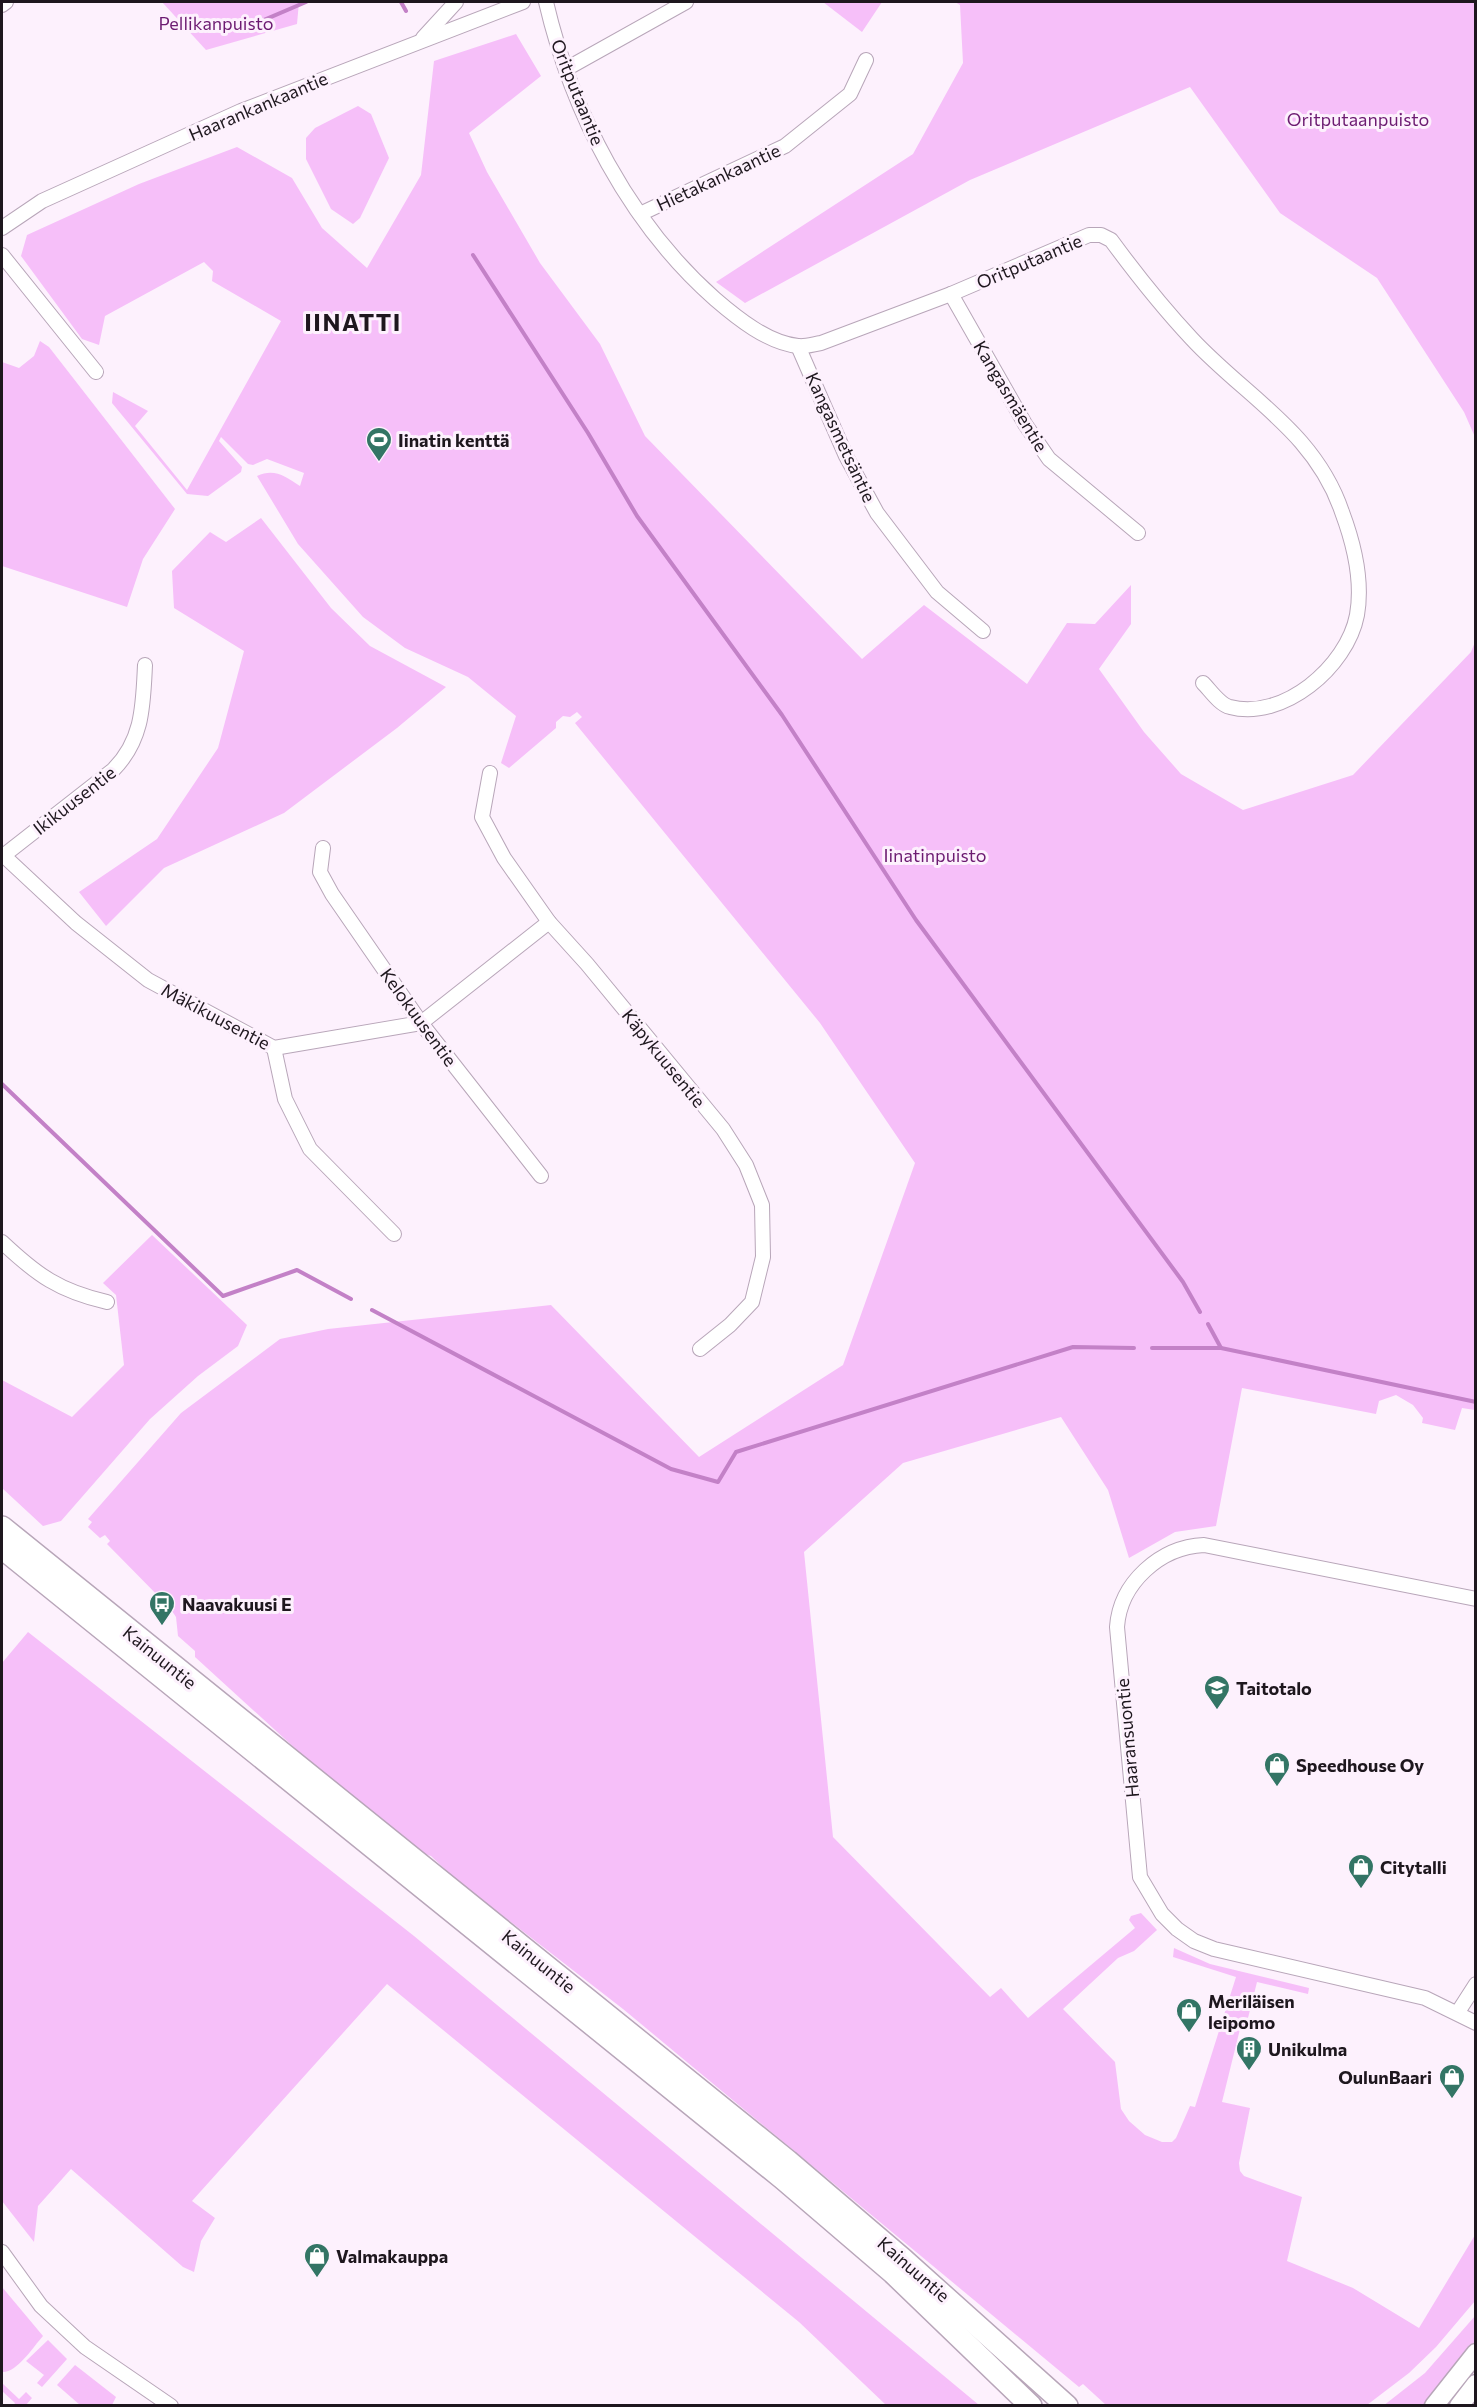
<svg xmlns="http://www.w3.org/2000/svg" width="1477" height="2407" font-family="Commissioner,sans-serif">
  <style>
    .green { fill: #f6bff9 }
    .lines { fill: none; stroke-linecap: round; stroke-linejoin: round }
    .stream { stroke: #c381c7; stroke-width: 4 }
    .minor-casing { stroke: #b8a6b9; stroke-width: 16 }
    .major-casing { stroke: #b8a6b9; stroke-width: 21 }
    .highway-casing { stroke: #b8a6b9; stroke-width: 24 }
    .minor { stroke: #fff; stroke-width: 14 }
    .major { stroke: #fff; stroke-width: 18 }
    .highway { stroke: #fff; stroke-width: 21 }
    .labels { text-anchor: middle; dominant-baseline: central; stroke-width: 6; stroke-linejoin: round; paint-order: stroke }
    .park-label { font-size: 18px; fill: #6c1b71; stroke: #fdf1fd }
    .street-label { font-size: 18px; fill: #1e171e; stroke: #fdf1fd }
    .poi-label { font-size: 18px; font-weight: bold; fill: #1e171e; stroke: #fdf1fd; text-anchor: start }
    .district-label { font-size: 24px; font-weight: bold; letter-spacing: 1.5px; fill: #1e171e; stroke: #fdf1fd }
  </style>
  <rect width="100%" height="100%" fill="#fdf1fd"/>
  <g class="green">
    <path d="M162 2H299L297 24 206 50Z"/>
    <path d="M823 2H882L862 32Z"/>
    <path d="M955 2H1475V437L1464 412 1377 278 1280 213 1190 87 970 180 745 303 716 282 913 154 963 63 960 5Z"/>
    <path d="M516 34 541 76 469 133 487 172 540 263 600 344 645 436 862 659 924 605 1027 684 1067 623 1095 624 1131 585V624L1099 669 1144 732 1181 774 1243 810 1353 775 1471 652 1475 642V1410L1462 1408 1455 1430 1422 1423 1423 1418 1413 1405 1396 1395 1379 1401 1376 1414 1242 1388 1216 1526 1175 1532 1129 1558 1108 1490 1061 1417 903 1463 804 1552 833 1837 990 1997 1001 1988 1028 2018 1135 1928 1129 1920 1131 1916 1141 1913 1157 1930 1134 1951 1118 1958 1063 2009 1115 2062 1121 2109 1129 2121 1145 2135 1162 2142H1172L1176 2138 1190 2106 1195 2107 1236 1977 1173 1957 1174 1948 1210 1964 1309 1988 1308 1994 1257 1982 1245 2030 1240 2029 1222 2102 1250 2108 1239 2163 1240 2171 1244 2176 1302 2197 1287 2261 1353 2288 1419 2328 1475 2235V2301L1436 2347 1409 2373 1367 2405H1106L1083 2384 1079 2387 623 2009 454 1878 431 1856 419 1852 321 1772 195 1657V1651L178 1636 176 1617 170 1608 107 1544 110 1541 105 1535 100 1538 88 1527 92 1522 88 1519 181 1413 280 1339 328 1329 551 1305 699 1457 843 1365 915 1163 820 1023 575 723 582 717 577 712 570 717 563 716 556 722V728L509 768 501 763 516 716 468 677 405 648 363 617 298 544 257 476C274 468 285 476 300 486L304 473 267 459 253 465 248 464 221 437 219 441 242 467 241 472 208 496 187 494 112 403 113 392 148 411 135 426 187 490 281 321 212 281 213 271 204 262 105 316 99 345 82 339 21 256 27 235 139 184 237 147 292 178 322 228 367 268 421 175 434 61Z"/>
    <path d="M358 106 371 114 389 158 360 218 353 224 331 209 306 159V138L315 128Z"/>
    <path d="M40 341 49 347 175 509 143 559 127 607 2 566V362L19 368 34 356Z"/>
    <path d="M261 518 331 608 370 646 446 687 397 728 284 813 164 868 106 926 79 892 157 839 218 748 244 651 174 608 172 571 210 532 226 542Z"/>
    <path d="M152 1235 247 1325 238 1346 198 1376 150 1419 61 1521 43 1526 2 1488V1380L72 1417 124 1365 116 1295 103 1283Z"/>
    <path d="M28 1632 414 1936 979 2405H886L799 2322 387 1984 192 2201 215 2218 201 2241 194 2272 183 2267 71 2169 38 2206 34 2242 2 2201V1663Z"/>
    <path d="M2 2287 43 2336C33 2347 17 2373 2 2372Z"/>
    <path d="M1475 2316V2341L1425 2405 1383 2406 1425 2373Z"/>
    <path d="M48 2340 67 2359 42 2387 37 2383 44 2375 26 2361Z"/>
    <path d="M75 2365 116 2397 112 2405H80L57 2385Z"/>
    <path d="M2 2383 19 2399 26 2392 32 2398 26 2405H14L15 2403 2 2391Z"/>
  </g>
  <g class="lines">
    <g class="stream">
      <path d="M401 2 406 11"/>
      <path d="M250 26 306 2"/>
      <path d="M473 255 588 433 637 516 782 715 916 920 1183 1282 1200 1312"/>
      <path d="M2 1084 223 1296 297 1270 351 1299"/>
      <path d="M372 1310 671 1469 718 1482 736 1452 1073 1347 1134 1348"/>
      <path d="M1208 1324 1221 1348 1476 1402"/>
      <path d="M1152 1348H1221"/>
    </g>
    <defs>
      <g id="minor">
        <path d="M546 2C572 113 629 223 715 299 737 318 768 343 798 346 805 347 814 344 821 343L951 294 1089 235H1101L1111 240C1136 274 1163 308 1192 339 1246 397 1315 432 1342 512 1354 544 1363 581 1357 615 1347 667 1283 721 1230 707 1220 705 1210 690 1203 683"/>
        <path d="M2 5 6 2"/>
        <path d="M423 38 456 2"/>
        <path d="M566 69 686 2"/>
        <path d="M640 214 785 146 850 94 866 60"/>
        <path d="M2 228 42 201 241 111 523 2"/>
        <path d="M2 255 96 372"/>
        <path d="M951 294 1025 424 1049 459 1138 533"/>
        <path d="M798 346 846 456 877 513 937 592 983 631"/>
        <path d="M490 773 482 817 504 858 549 922 587 964 723 1129 746 1165 762 1205 763 1257 752 1302 730 1325 700 1349"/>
        <path d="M323 848 320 872 332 894 421 1023 541 1176"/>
        <path d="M2 854 76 923 148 980 274 1048 421 1023 549 922"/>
        <path d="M3 856 113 770C143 740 143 706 145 665"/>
        <path d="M274 1048 285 1099 310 1149 394 1234"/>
        <path d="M2 1242C37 1275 59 1291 107 1302"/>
        <path d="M1476 1599 1204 1545C1160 1547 1120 1583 1117 1627L1140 1877 1162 1914 1177 1929 1194 1941 1214 1949 1425 1998 1476 2023"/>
        <path d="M1458 2012 1476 1984"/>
        <path d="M2 2252 41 2306 85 2347 171 2406"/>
      </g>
      <g id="major">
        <path d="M1434 2406 1476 2353"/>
        <path d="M1459 2406 1476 2384"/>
      </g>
      <g id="highway">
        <path d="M2 1527 788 2161 904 2260 1067 2406"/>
        <path d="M2 1548 782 2178 893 2273 1031 2406"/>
      </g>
    </defs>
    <use href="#minor" class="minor-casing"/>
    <use href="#major" class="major-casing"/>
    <use href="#highway" class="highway-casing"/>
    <use href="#minor" class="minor"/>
    <use href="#major" class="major"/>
    <use href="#highway" class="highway"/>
  </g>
  <defs>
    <symbol id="stadium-pin" viewBox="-11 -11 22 30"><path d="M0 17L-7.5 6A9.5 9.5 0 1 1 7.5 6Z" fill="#337565" stroke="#fdf1fd"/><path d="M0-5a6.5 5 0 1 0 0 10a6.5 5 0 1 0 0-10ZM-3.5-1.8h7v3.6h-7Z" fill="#fff"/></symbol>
    <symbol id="bus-pin" viewBox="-11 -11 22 30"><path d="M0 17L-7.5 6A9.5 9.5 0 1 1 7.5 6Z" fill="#337565" stroke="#fdf1fd"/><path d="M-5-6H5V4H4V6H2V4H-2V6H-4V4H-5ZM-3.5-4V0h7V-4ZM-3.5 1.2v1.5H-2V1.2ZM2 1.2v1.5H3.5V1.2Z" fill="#fff"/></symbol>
    <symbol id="school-pin" viewBox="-11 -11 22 30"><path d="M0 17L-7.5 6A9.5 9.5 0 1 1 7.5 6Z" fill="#337565" stroke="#fdf1fd"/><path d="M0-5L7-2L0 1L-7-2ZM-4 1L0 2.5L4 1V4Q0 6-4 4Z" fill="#fff"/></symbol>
    <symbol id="shop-pin" viewBox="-11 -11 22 30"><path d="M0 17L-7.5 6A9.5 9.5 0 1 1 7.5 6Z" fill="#337565" stroke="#fdf1fd"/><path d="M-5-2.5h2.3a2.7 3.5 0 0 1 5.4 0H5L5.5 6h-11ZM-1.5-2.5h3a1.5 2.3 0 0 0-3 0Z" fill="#fff"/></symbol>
    <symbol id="building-pin" viewBox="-11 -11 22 30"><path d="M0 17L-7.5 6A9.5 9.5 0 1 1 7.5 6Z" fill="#337565" stroke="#fdf1fd"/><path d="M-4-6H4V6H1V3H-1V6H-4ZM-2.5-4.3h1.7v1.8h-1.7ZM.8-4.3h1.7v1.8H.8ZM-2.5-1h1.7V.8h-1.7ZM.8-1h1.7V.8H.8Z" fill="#fff"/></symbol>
  </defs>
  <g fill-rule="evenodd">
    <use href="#stadium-pin" x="364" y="425" width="30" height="40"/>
    <use href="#bus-pin" x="147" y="1589" width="30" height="40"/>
    <use href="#school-pin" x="1202" y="1673" width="30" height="40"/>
    <use href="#shop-pin" x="1262" y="1750" width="30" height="40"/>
    <use href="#shop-pin" x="1346" y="1852" width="30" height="40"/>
    <use href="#shop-pin" x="1174" y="1996" width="30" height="40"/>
    <use href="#building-pin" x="1234" y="2034" width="30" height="40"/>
    <use href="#shop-pin" x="1437" y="2062" width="30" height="40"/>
    <use href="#shop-pin" x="302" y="2241" width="30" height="40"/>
  </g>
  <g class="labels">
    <g class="park-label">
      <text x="216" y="23">Pellikanpuisto</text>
      <text x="1358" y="119">Oritputaanpuisto</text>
      <text x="935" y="855">Iinatinpuisto</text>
    </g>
    <g class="street-label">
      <text transform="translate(578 92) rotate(68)">Oritputaantie</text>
      <text transform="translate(258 106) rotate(-23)">Haarankankaantie</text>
      <text transform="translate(718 177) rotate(-25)">Hietakankaantie</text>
      <text transform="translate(1029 261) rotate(-23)">Oritputaantie</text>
      <text transform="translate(1011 396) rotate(59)">Kangasmäentie</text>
      <text transform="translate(841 437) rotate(65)">Kangasmetsäntie</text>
      <text transform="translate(74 800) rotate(-38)">Ikikuusentie</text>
      <text transform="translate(216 1016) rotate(28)">Mäkikuusentie</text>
      <text transform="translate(419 1017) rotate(54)">Kelokuusentie</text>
      <text transform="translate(664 1058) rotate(51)">Käpykuusentie</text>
      <text transform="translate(160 1657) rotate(39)">Kainuuntie</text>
      <text transform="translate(1127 1738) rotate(-95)">Haaransuontie</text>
      <text transform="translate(539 1961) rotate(39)">Kainuuntie</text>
      <text transform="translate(914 2269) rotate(41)">Kainuuntie</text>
    </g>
    <g class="poi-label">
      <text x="398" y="440">Iinatin kenttä</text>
      <text x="182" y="1604">Naavakuusi E</text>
      <text x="1236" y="1688">Taitotalo</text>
      <text x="1296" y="1765">Speedhouse Oy</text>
      <text x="1380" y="1867">Citytalli</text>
      <text x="1208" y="2001">Meriläisen<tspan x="1208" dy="21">leipomo</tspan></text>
      <text x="1268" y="2049">Unikulma</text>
      <text x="1432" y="2077" text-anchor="end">OulunBaari</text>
      <text x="336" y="2256">Valmakauppa</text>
    </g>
    <g class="district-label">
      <text x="353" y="321">IINATTI</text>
    </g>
  </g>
  <rect width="1477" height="2407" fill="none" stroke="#1e171e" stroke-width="6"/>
</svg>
